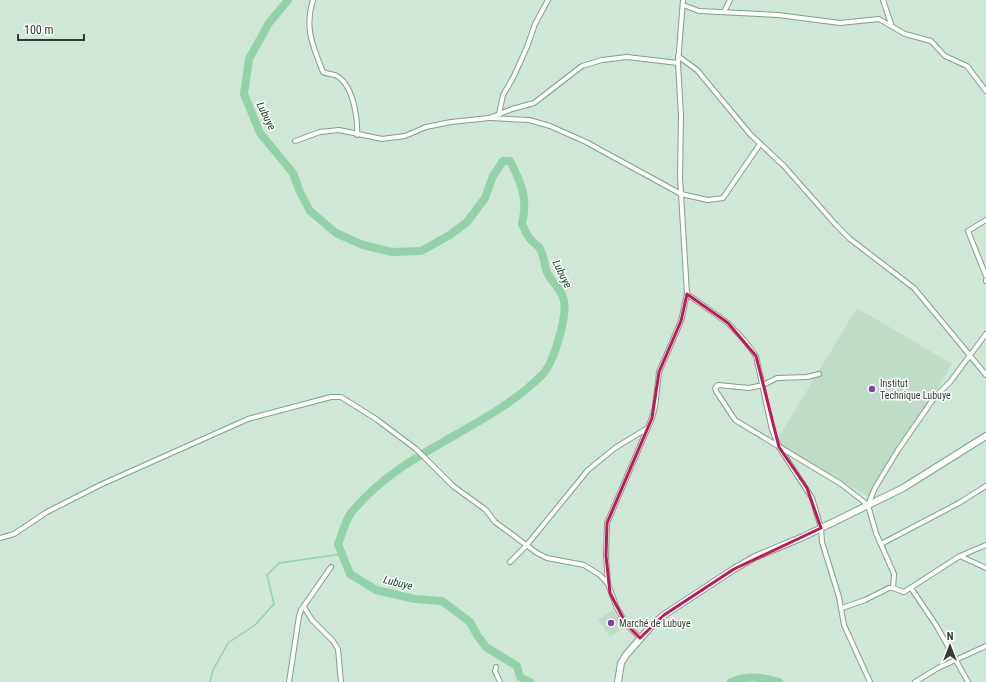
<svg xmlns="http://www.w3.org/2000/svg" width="986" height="682" font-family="'Roboto Condensed',sans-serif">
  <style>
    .built { fill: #bdddc7 }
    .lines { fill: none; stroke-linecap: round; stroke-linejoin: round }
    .stream { stroke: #93d1a9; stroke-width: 1.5 }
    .river { stroke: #93d1a9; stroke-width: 8 }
    .street-casing { stroke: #859d8d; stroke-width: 6 }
    .secondary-casing { stroke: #859d8d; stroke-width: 8 }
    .street { stroke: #fff; stroke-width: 4 }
    .secondary { stroke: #fff; stroke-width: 6 }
    .marked { fill: none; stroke: #c2185b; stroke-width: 3; stroke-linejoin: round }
    .poi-dot { fill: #873daf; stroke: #fff; stroke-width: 1.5 }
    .labels { text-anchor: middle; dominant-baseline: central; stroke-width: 3; stroke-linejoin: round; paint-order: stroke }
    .poi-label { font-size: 10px; fill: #323c35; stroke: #fff; text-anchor: start }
    .water-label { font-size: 11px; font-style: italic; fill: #19482e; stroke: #fff }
  </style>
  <rect width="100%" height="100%" fill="#cee7d6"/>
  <g class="built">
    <path d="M857 308 952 364 871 498 776 442Z"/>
    <path d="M613 610 625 627 610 637 598 620Z"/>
  </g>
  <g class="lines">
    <path class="stream" d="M210 682 213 670 228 643 255 625 274 604 267 575 279 563 342 554"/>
    <g class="river">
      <path d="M288 0 269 23 249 59 244 94 260 133 293 173 300 192 310 211 336 233 363 245 392 252 421 251 450 235 467 222 485 198 493 176 503 161H510C522 184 528 199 522 224 525 230 527 236 531 240 534 243 538 245 540 249 544 255 544 265 547 272 551 282 562 289 564 301 567 317 554 363 542 375 486 431 402 449 351 513 345 521 342 535 338 544L350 574 376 590 415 599 442 601 470 622 477 635 486 647 517 666 520 677 530 682"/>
      <path d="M731 682C748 675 761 677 779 682"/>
    </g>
    <defs>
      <g id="street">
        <path d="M313 0C304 27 313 47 323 72 327 74 331 74 335 75 353 83 358 118 357 135"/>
        <path d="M883 0 891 24"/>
        <path d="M683 5 699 11 778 15 840 23 879 19 905 34 931 41 945 56 967 66 986 91"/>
        <path d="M724 12 730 0"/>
        <path d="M678 56 697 70 750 134 784 166 836 225 850 239 914 288 986 375"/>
        <path d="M499 114 503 95 513 78 527 47 535 24 548 0"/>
        <path d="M491 118 529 120 550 126 586 142 681 194 708 200 723 198 760 144"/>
        <path d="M295 141 320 132 339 130 382 139 405 136 426 127 451 122 489 118 512 109 534 103 582 66 602 60 627 57 678 63"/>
        <path d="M986 220 968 231 986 276"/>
        <path d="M986 280V281"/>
        <path d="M687 294 728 323 744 340 756 356 772 430 779 447 812 498 821 528 822 542 839 597 844 625 870 682"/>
        <path d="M819 374 807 377 777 378 763 385 749 388 718 385 715 388 716 391 735 420 841 484 868 505 875 488 898 450 934 398 950 382 986 334"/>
        <path d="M868 505 876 533 894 574 893 588"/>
        <path d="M0 538 14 534 47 512 100 485 248 419 331 397H341L376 419 416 449 453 486 486 510 495 522 537 553 547 558 584 565 600 575 608 584 617 608 626 624 640 638"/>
        <path d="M881 544 959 503 986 486"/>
        <path d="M960 556 986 568"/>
        <path d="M510 562 526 546 588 470 615 448 646 429"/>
        <path d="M608 583 606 556 607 523 652 418 655 407 659 372 681 321 687 294 680 177 681 116 678 63 683 0"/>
        <path d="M911 588 936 625 968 682"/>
        <path d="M304 607 312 620 333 641 338 649 341 682"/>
        <path d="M842 608 865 600 889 588H893L904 592 960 556 986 545"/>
        <path d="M496 667 495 671 500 682"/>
        <path d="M289 682 299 616 301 610 331 567"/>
        <path d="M915 682 938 668 986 646"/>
      </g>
      <path id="secondary" d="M618 682 621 663 626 655 653 624 664 615 734 569 755 557 803 537 903 488 986 436"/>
    </defs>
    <use href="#street" class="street-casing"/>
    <use href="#secondary" class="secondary-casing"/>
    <use href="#street" class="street"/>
    <use href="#secondary" class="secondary"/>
  </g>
  <path class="marked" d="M687 294 728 323 756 356 779 447 807 488 821 528 734 569 664 615 640 638 626 624 610 593 606 556 607 523 652 418 659 372 681 321Z"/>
  <g class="poi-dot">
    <circle cx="872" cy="389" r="4"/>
    <circle cx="611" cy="623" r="4"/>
  </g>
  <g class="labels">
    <g class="poi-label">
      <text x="880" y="383">Institut<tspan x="880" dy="12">Technique Lubuye</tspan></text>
      <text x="619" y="623">Marché de Lubuye</text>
    </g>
    <g class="water-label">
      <text transform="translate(266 116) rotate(64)">Lubuye</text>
      <text transform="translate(562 274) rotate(64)">Lubuye</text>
      <text transform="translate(398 583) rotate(14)">Lubuye</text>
    </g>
  </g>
  <g transform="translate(950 646)" stroke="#ffffff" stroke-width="3" paint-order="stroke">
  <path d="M0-3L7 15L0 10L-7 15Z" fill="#323c35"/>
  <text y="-6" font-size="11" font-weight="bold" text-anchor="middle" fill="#323c35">N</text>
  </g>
  <path d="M18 34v6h66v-6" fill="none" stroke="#323c35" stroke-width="2"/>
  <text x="24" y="34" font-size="12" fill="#323c35" stroke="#ffffff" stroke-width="3" paint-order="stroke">100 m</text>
</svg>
